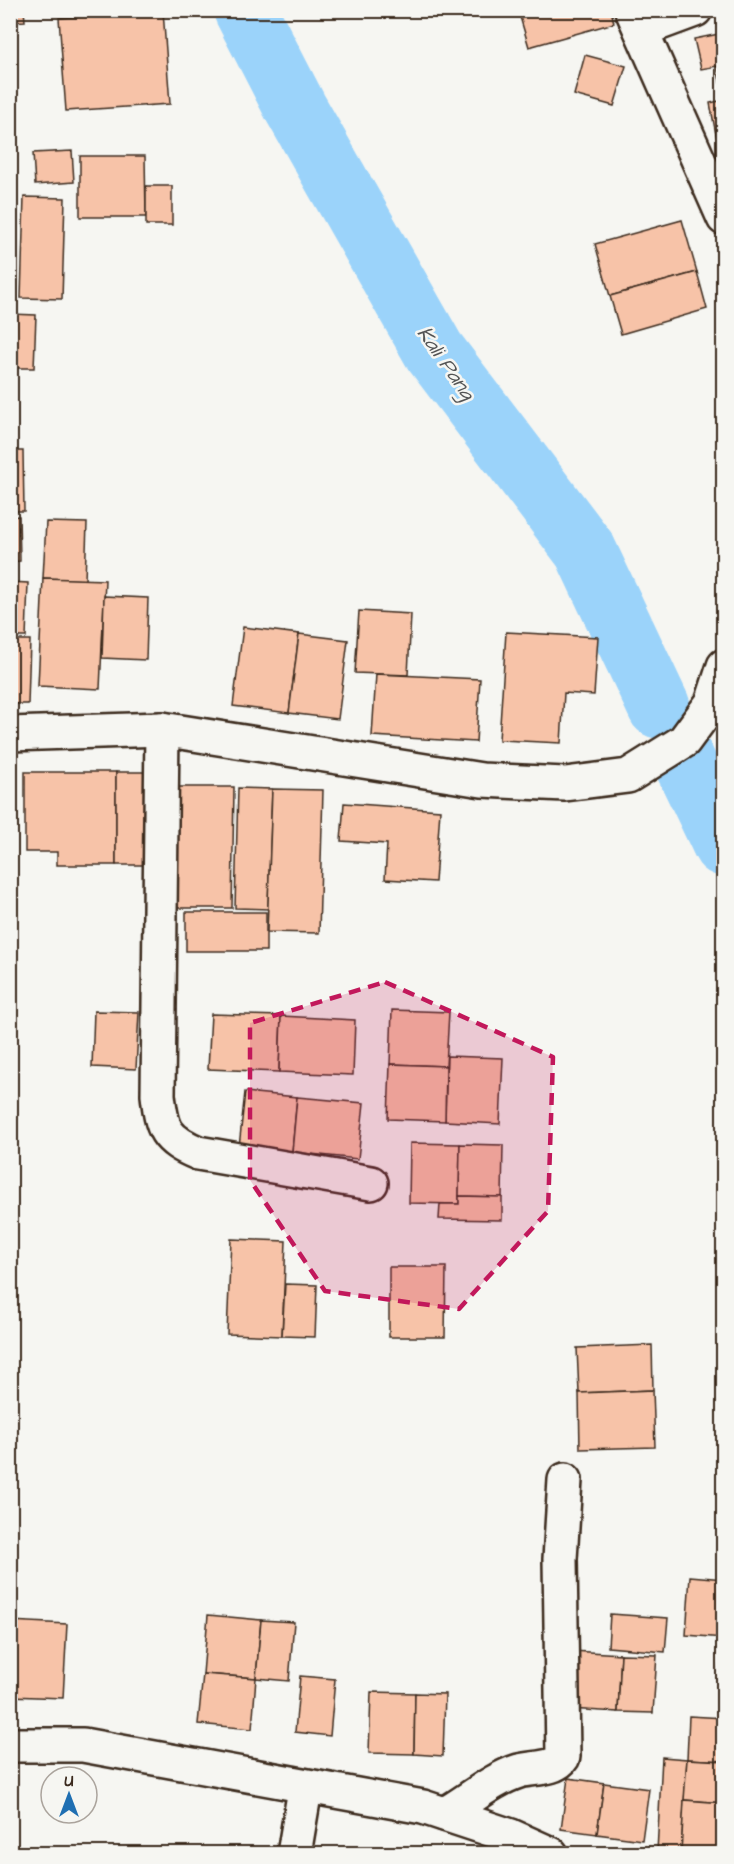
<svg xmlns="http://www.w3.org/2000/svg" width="734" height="1864" font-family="'Architects Daughter',sans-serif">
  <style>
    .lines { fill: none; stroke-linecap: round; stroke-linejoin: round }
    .river { stroke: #9bd3fa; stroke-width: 63 }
    .building { fill: #f7c3a8; stroke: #3b2a1e; stroke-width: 1.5 }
    .minor-casing { stroke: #3b2a1e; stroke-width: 38 }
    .minor { stroke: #f6f6f2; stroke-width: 33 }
    .marked { fill: #c2185b; fill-opacity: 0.2; stroke: #c2185b; stroke-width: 4.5; stroke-dasharray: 12 8; stroke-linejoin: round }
    .labels { text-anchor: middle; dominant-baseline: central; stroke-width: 5; stroke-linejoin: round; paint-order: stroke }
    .water-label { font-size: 21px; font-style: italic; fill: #535455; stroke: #f6f6f2 }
  </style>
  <rect width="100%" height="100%" fill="#f6f6f2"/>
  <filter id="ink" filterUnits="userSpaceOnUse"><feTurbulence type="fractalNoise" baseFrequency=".0167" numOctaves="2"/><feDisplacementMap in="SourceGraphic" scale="12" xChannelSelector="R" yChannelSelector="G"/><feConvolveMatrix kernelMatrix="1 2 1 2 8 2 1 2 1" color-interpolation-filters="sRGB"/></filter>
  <g filter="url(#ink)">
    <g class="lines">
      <g class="river">
        <path d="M245 10 296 109 434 351 585 550 659 707"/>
        <path d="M683 759 724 845"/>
      </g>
    </g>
    <g class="building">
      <path d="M10 10H24L25 21 10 22Z"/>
      <path d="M518 10H611L614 23 529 47Z"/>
      <path d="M163 11 170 104 66 111 59 18Z"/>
      <path d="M724 33V96H723L717 66 701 69 694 39Z"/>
      <path d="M585 55 626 66 614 106 574 95Z"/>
      <path d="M724 100V149L719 150 710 103Z"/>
      <path d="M72 151 74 182 35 185 33 153Z"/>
      <path d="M80 156H145L146 217H80Z"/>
      <rect x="146" y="186" width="26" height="39"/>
      <path d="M24 197 65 198 62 299 21 298Z"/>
      <path d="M682 220 697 272 610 296 595 244Z"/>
      <path d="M697 272 707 309 621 334 610 296Z"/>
      <path d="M10 314 36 315 34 368H10Z"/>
      <path d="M10 451H23L24 511H10Z"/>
      <path d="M19 516 20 561 10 562V517Z"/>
      <path d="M46 522 87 523 85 580 43 578Z"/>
      <path d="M43 578 105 580 100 689 38 686Z"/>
      <path d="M10 582 28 583 26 637H10Z"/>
      <path d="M104 596 148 598 146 660 102 658Z"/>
      <path d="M359 611 411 614 408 675 355 673Z"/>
      <path d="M243 627 299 634 289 713 233 706Z"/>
      <path d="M506 632 598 637 594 695 564 693 561 743 499 740Z"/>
      <path d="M299 634 348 640 338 719 289 713Z"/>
      <path d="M10 640H30L28 704H10Z"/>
      <path d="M376 674 480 679 476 742 372 736Z"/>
      <path d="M25 772H116V865H57V852H25Z"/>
      <rect x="116" y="772" width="35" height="93"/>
      <path d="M177 787H234L232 908H175Z"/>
      <path d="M238 788 272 789 268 909 235 908Z"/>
      <path d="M272 789 323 790 319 933 267 932Z"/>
      <path d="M344 803 440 810 435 882 385 879 387 844 341 841Z"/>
      <rect x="186" y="912" width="80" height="39"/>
      <path d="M392 1010 449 1012 446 1066 390 1064Z"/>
      <path d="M94 1011 139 1012 136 1069 92 1067Z"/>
      <path d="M211 1014 281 1016 279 1072 208 1069Z"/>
      <path d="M281 1016 355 1020 353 1075 279 1072Z"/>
      <path d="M447 1056 503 1058 500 1124 445 1121Z"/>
      <path d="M390 1064 446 1066 445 1121 388 1119Z"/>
      <path d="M245 1092 297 1097 292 1152 239 1147Z"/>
      <path d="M297 1097 364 1103 358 1159 292 1152Z"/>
      <path d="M410 1143 460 1144 459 1204 409 1203Z"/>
      <path d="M460 1144 503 1145 502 1197 459 1196Z"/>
      <path d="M459 1196 502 1197V1220L439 1219 440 1204H459Z"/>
      <path d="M231 1239 286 1241 282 1336 227 1334Z"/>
      <path d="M389 1267H446L445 1337H389Z"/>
      <path d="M285 1284 317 1285 315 1337 282 1336Z"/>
      <path d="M652 1345 653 1390 579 1393 577 1348Z"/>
      <path d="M653 1390 655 1447 580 1449 579 1393Z"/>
      <path d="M690 1576 724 1579V1638L686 1635Z"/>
      <path d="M610 1614 668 1618 665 1652 608 1647Z"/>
      <path d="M208 1615 261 1620 256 1678 203 1674Z"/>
      <path d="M261 1620 294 1622 289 1681 256 1678Z"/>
      <path d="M10 1621 67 1624 63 1698 10 1696Z"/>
      <path d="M722 1643H724V1699L716 1698Z"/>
      <path d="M572 1651 621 1654 618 1712 569 1709Z"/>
      <path d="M621 1654 657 1655 653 1713 618 1712Z"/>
      <path d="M203 1674 256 1678 252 1729 198 1724Z"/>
      <path d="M300 1676 335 1679 330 1736 295 1732Z"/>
      <path d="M371 1692 415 1693 414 1754 369 1753Z"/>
      <path d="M415 1693 445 1694 443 1756 414 1754Z"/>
      <path d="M689 1716 724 1718V1761L687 1759Z"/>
      <path d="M662 1757 687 1759 681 1853 657 1852Z"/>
      <path d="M687 1759 724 1761V1803L684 1800Z"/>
      <path d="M568 1778 604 1783 597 1834 561 1829Z"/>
      <path d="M604 1783 649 1789 642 1840 597 1834Z"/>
      <path d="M684 1800 724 1803V1854L681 1853Z"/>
    </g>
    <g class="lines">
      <defs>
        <g id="minor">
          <path d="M632 10 724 218"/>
          <path d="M641 30 695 10"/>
          <path d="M162 729 158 1095C162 1130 165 1139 198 1153L371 1183"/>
          <path d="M10 734 162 729 482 780 565 784 628 776 684 741 712 703 724 666"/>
          <path d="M10 1745H83L423 1807 511 1836 551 1854"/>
          <path d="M445 1814C468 1801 493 1779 519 1771 533 1767 555 1770 563 1757L560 1559 565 1480"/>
          <path d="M294 1854 304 1795 309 1788"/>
        </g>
      </defs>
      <use href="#minor" class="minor-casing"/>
      <use href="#minor" class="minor"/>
    </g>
  </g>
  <path class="marked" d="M385 982 553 1057 548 1211 459 1309 325 1291 250 1180V1023Z"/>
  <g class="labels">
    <g class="water-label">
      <text transform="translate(446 363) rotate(55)">Kali Pang</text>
    </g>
  </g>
  <rect width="734" height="1864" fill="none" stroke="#f6f6f2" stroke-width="36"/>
  <rect x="18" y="18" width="698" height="1828" fill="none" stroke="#3b2a1e" stroke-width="2" filter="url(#ink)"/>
  <g transform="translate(69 1795)"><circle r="28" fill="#f6f6f2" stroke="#aba49d" stroke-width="1.5"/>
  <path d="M0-4.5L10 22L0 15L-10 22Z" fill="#1f6fb2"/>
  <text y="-9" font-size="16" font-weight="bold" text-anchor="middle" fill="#3b2a1e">U</text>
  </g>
</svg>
